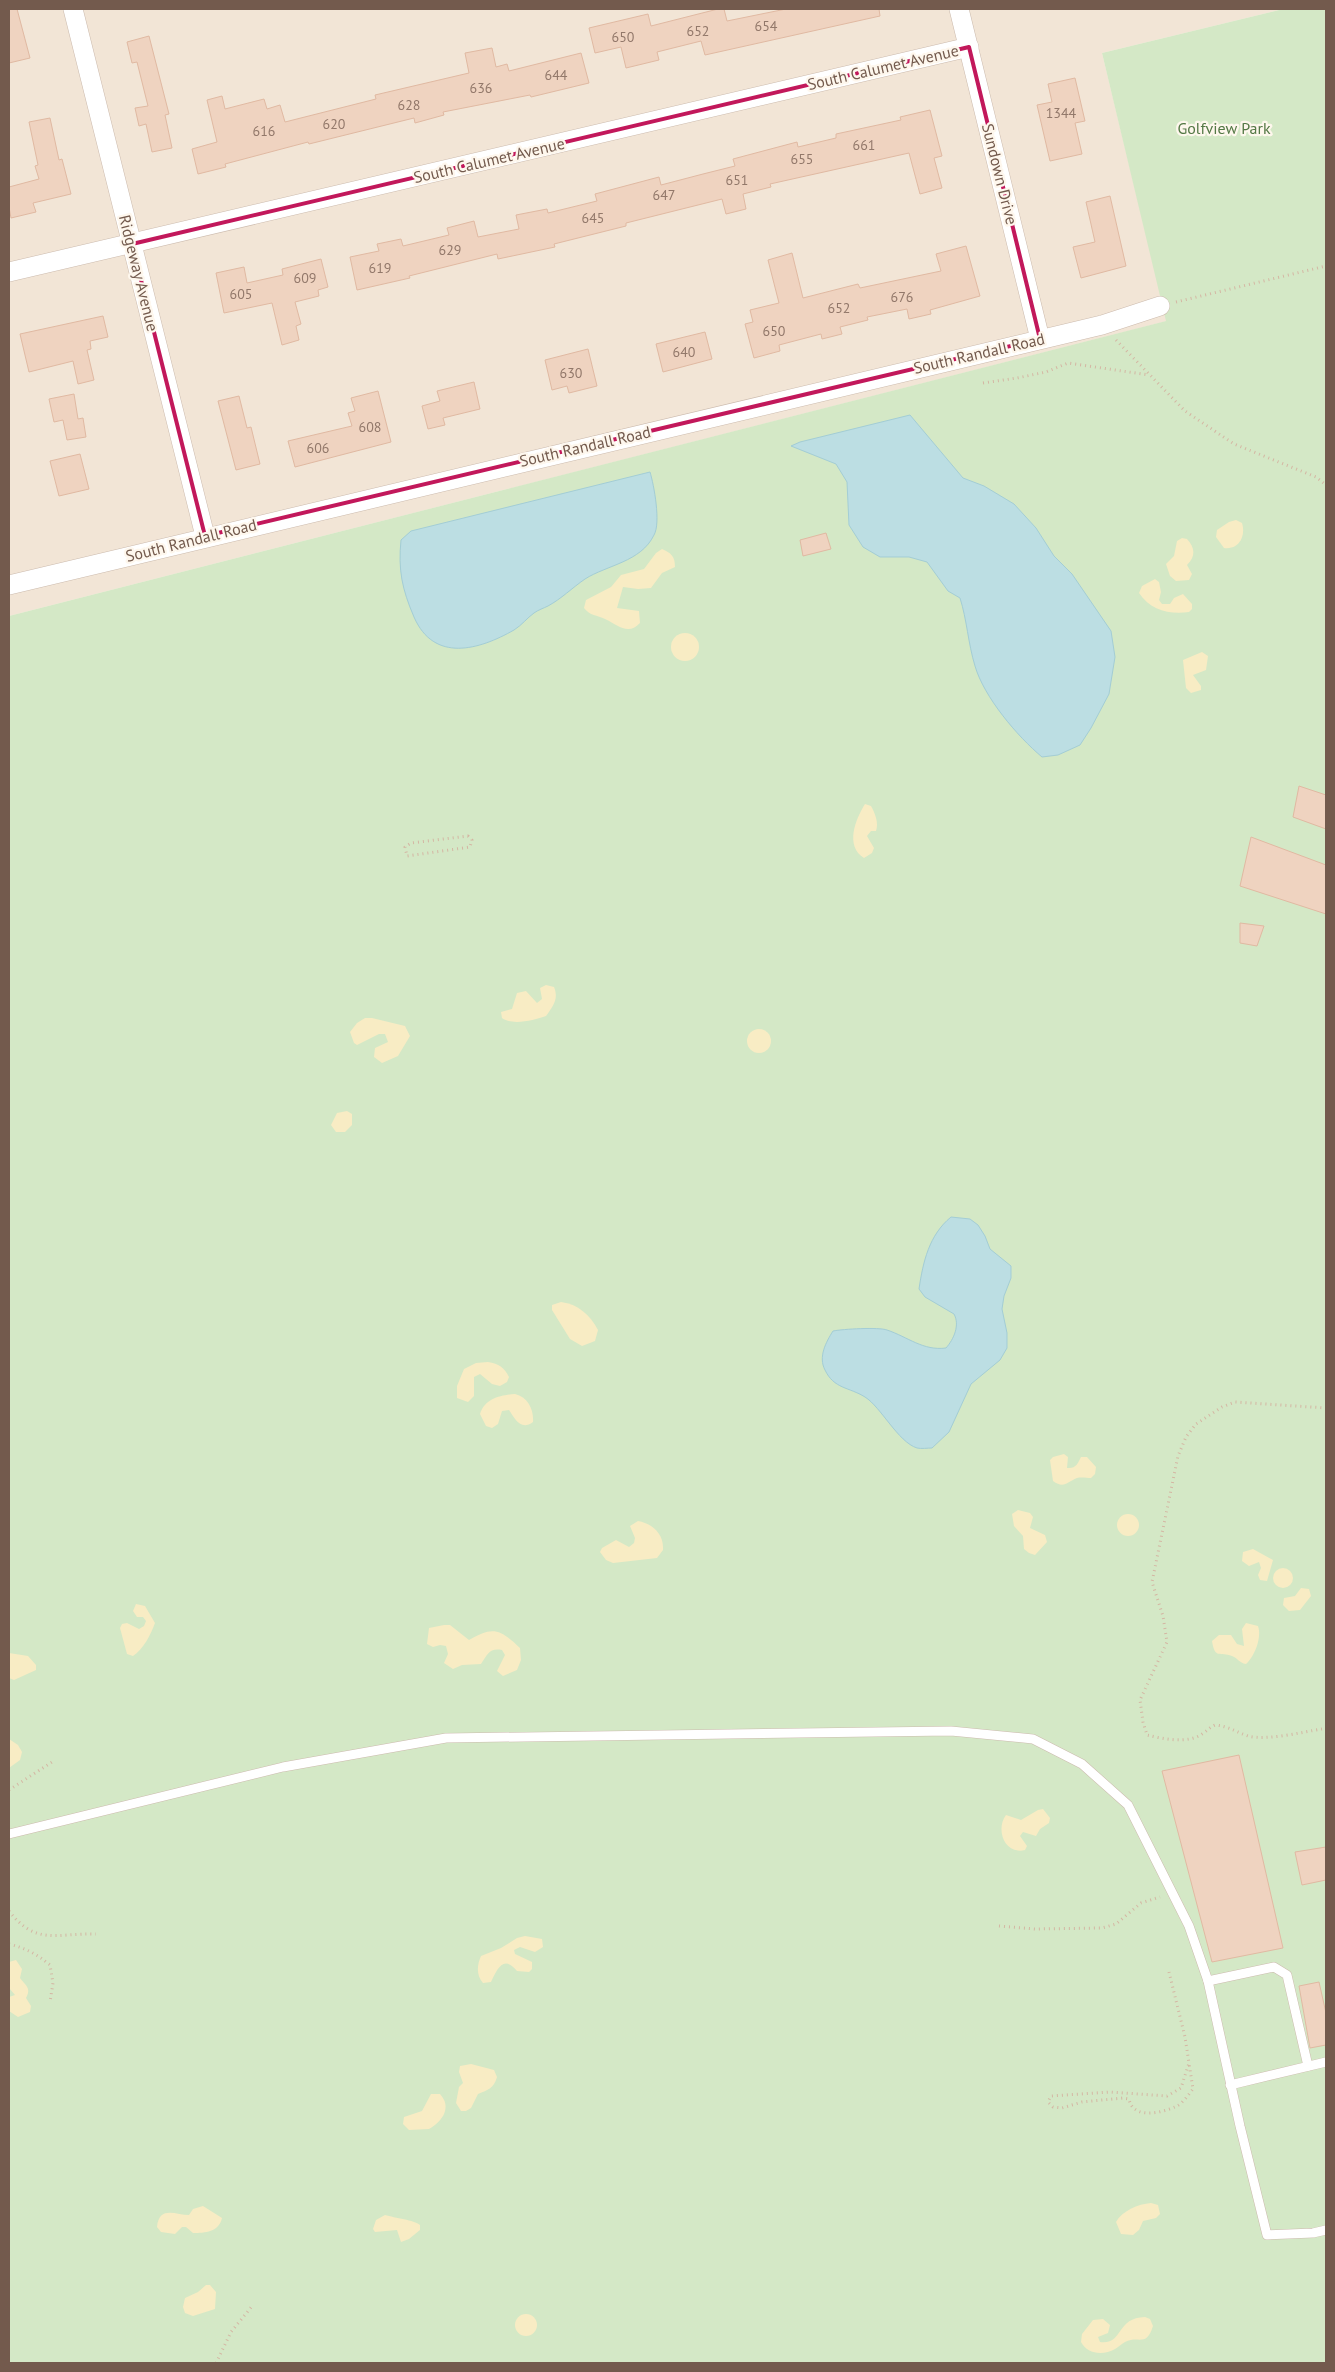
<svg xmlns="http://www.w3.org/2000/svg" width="1335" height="2372" font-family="'PT Sans',sans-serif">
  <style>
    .residential { fill: #f2e5d6 }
    .green { fill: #d4e8c6 }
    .sand { fill: #f8ecc4 }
    .water { fill: #bcdee3; stroke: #a3cdd5 }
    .building { fill: #efd3c0; stroke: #e0b9a2 }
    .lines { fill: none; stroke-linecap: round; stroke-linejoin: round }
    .lane-casing { stroke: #ccbbae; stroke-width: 10 }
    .street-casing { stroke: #ccbbae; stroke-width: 20 }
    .path { stroke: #d4b6a3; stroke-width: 3; stroke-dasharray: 1 4; stroke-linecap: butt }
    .lane { stroke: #fff; stroke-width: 9 }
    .street { stroke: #fff; stroke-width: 19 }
    .marked { fill: none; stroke: #c2185b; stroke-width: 4; stroke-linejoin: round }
    .labels { text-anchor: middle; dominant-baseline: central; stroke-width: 4.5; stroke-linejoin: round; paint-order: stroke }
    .number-label { font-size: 14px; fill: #92786a }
    .street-label { font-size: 16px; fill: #735a4d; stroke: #fef7ed }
    .park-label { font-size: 16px; fill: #547845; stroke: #fef7ed }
  </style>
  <rect width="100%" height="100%" fill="#fbf3e7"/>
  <path class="residential" d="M9 9H1283L1102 53 1167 321 9 616Z"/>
  <path class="green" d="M1283 9H1326V2363H9V616L1166 321 1102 53Z"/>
  <g class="sand">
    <path d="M1236 520 1242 523C1246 536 1239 550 1224 548L1216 537 1217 530 1229 522Z"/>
    <path d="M1182 538 1187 539C1195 548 1196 556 1187 565L1192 574 1189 580 1176 581 1170 576 1166 564 1174 556 1177 541Z"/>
    <path d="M662 549C671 553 675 556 675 567L662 573 651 588 638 589 623 587 617 608 639 611 640 623C628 636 618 625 605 619 597 615 590 616 584 608L586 600 611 587 621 575 644 569 656 553Z"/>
    <path d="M1155 579 1159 582 1161 592 1159 600 1162 604H1170L1174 598 1183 594 1192 604V609L1189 612C1170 615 1150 610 1139 593L1142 586Z"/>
    <circle cx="685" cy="647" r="14"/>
    <path d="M1202 652 1208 656 1206 670 1193 675 1201 686V690L1191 693 1186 688 1183 660Z"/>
    <path d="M865 804 871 806C875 813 879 823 876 831H871L867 836 874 848 872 853 864 858C845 846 855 820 865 804Z"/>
    <path d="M546 985 554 987C559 999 553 1006 546 1016 534 1020 513 1026 502 1018L501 1012 512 1009 517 993 526 991 537 1003 542 999 540 988Z"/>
    <path d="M365 1018H372L405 1026 410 1036 398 1056 382 1063 374 1057 375 1048 388 1042 385 1034H379L357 1045 354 1043 350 1032 357 1023Z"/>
    <circle cx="759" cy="1041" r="12"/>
    <path d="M347 1111 352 1114V1125L345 1132H336L331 1125 337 1113Z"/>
    <path d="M561 1302C578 1304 590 1315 598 1330L595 1341 582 1346 570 1339 552 1310V1305Z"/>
    <path d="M488 1362C499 1364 504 1367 509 1377L507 1382 500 1386 492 1384 480 1374 474 1377V1396L468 1402 457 1398V1386L464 1369 476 1363Z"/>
    <path d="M515 1394C528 1397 534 1410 533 1422 521 1431 515 1419 509 1410L502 1411 498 1424 492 1428 486 1426 480 1414C485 1398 501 1395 515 1394Z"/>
    <path d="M1064 1454 1068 1457 1067 1468C1076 1469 1078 1463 1081 1457H1087L1096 1467 1095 1474 1091 1478C1087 1478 1081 1477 1077 1478 1067 1482 1064 1489 1053 1481L1050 1460 1053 1457Z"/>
    <path d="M1018 1510 1030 1513 1033 1517 1030 1528 1045 1535 1047 1542 1035 1555 1029 1553 1024 1549 1023 1536 1014 1526 1012 1514Z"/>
    <circle cx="1128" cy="1525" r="11"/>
    <path d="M638 1521C653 1524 664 1534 663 1550L657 1558 613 1563 606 1560 600 1552 602 1548 616 1540 629 1547 634 1543 635 1538 630 1526Z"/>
    <path d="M1253 1549 1273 1560 1267 1581 1260 1580 1258 1575 1261 1568 1259 1562 1249 1566 1242 1561 1243 1552Z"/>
    <circle cx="1283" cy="1578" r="10"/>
    <path d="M1301 1588 1309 1589 1311 1596 1300 1610 1289 1611 1283 1605 1284 1598 1295 1596Z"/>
    <path d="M136 1604 145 1606 155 1623C151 1634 143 1650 133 1656L127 1654 120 1628 122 1624 127 1623 139 1629 144 1626 146 1621 143 1617H137L133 1611Z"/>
    <path d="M1246 1623 1258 1626C1262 1637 1255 1656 1246 1664 1239 1663 1238 1658 1232 1656 1220 1651 1215 1660 1212 1641L1219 1635H1231L1237 1644 1244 1646 1242 1629Z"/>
    <path d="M444 1625H450L469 1640C493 1626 500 1629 520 1648L521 1660 517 1670 503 1676 497 1671 505 1655 502 1650C489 1648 488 1654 481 1664L462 1665 453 1669 444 1663 448 1654 446 1646 440 1645 433 1647 427 1644 429 1628Z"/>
    <path d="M9 1653 28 1656 36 1665V1670L14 1680 9 1678Z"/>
    <path d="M9 1739 18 1745 22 1752 20 1760 9 1768Z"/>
    <path d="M1043 1809 1050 1818 1049 1823 1040 1829 1036 1836 1023 1832 1020 1836 1027 1846 1025 1850C1005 1855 995 1830 1006 1815L1021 1820 1038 1810Z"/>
    <path d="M525 1936 542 1939 543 1947 535 1952 520 1947 514 1950 515 1954 532 1962V1969L529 1972 517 1971C503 1954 497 1970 491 1982L483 1983C476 1975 477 1965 481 1956L501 1948 517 1938Z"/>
    <path d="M16 1960 22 1969 20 1978C25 1985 32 1988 26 1998L31 2006 30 2012 18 2017 9 2011V1997L15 1995 9 1988V1962Z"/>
    <path d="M471 2064 494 2070 497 2077C494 2088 488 2090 478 2094L471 2108 466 2111H461L456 2103 459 2087 463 2083 459 2072 460 2066Z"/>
    <path d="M431 2094H440C452 2107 443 2121 429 2129L409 2130 403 2124 404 2117 422 2111Z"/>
    <path d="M1151 2203 1158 2205 1160 2214 1156 2218 1143 2221 1139 2230 1133 2235 1121 2234 1116 2222C1122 2211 1138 2204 1151 2203Z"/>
    <path d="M203 2206 222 2218C219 2232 205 2233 193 2233L186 2227H182L175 2234 161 2232 157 2227C159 2205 176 2215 189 2215L193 2209Z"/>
    <path d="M385 2215C395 2218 414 2220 420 2225V2230L409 2239 401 2242 397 2230 375 2232 373 2229 376 2220Z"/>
    <path d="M206 2285H210L216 2292 215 2309 193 2316 185 2313 183 2307 185 2298 198 2292Z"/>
    <circle cx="526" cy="2325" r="11"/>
    <path d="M1145 2317 1150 2319 1153 2326C1146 2348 1139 2335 1125 2342 1121 2344 1119 2347 1115 2349 1103 2356 1087 2354 1081 2342L1082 2334 1093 2320 1103 2319 1110 2325 1108 2333 1098 2337 1100 2342C1124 2345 1115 2318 1145 2317Z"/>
  </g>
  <g class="water">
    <path d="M910 415 963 478 984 486 1014 504 1036 528 1054 556 1072 574 1111 631 1115 657 1109 694 1091 728 1080 745 1058 755 1042 757C1017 736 984 697 975 666 968 643 967 620 960 598L948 591 927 562 909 557H880L863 547 849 525 847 482 836 464 791 446 800 442Z"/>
    <path d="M650 472C654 485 661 523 654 535 641 562 607 565 585 579 572 588 561 599 548 606 544 608 538 610 534 613 527 618 522 625 514 630 479 650 434 663 414 617 402 589 398 570 401 540L411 531Z"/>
    <path d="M951 1217 970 1219 978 1225 985 1236 990 1249 1011 1266V1278L1004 1296 1002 1309 1007 1333V1348L1000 1360 971 1384 949 1432 932 1448C928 1448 921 1449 917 1448 898 1442 881 1407 865 1397 849 1387 834 1389 825 1370 818 1357 826 1342 833 1331 843 1329 879 1327 887 1330 908 1337 923 1351 946 1348 954 1339 960 1325 954 1314L925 1297 919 1289C923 1262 929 1235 951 1217Z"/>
  </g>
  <g class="building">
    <path d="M9 9H17L30 58 9 63Z"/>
    <path d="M718 9H724L727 21 786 9H879L880 16 705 55 701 41 657 52 659 60 626 68 621 47 595 53 589 28 648 14 651 26Z"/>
    <path d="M149 36 169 114 165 115 172 148 152 152 146 124 139 126 135 108 148 106 137 62 132 63 127 42Z"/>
    <path d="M492 48 496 67 507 64 509 71 581 53 589 83 531 97 530 95 443 112 444 115 415 123 414 118 309 144 308 142 225 164 226 167 198 174 192 149 217 142 207 100 222 96 225 109 264 99 267 109 280 105 285 122 376 99 375 95 469 73 465 53Z"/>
    <path d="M1075 78 1085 121 1075 123 1082 154 1050 161 1037 105 1052 102 1048 84Z"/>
    <path d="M930 110 942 156 934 158 942 188 920 194 909 153 770 184 771 187 743 194 746 209 726 214 722 199 626 223V226L554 244 555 247 498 259 497 254 409 276 410 278 357 290 350 257 379 251 377 244 401 239 403 246 449 235 447 228 474 221 478 237 519 229 516 215 547 209 548 213 597 201 595 194 659 177 661 185 703 174 735 166 733 159 797 142 798 147 836 138V134L901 120 900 117Z"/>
    <path d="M50 118 59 160 62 159 71 194 33 203 36 212 11 218 9 207V187L39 179 35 166 38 165 29 122Z"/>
    <path d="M1110 196 1126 266 1081 278 1073 247 1095 242 1086 202Z"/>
    <path d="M966 246 980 296 930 310 931 314 909 319 907 309 867 317 868 320 840 327 842 334 822 339 821 334 779 345 780 351 754 358 745 324 753 322 750 310 779 303 768 260 792 253 803 298 858 284 860 288 941 271 936 254Z"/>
    <path d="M321 259 328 287 318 290 319 296 295 302 301 324 296 326 299 340 282 345 272 303 224 313 216 273 244 267 247 283 283 275 282 269Z"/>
    <path d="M103 316 108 337 90 341 91 349 87 350 94 380 78 384 73 361 29 372 20 334Z"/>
    <path d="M705 332 712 359 663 372 656 344Z"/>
    <path d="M588 349 597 386 569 393 567 386 552 390 545 360Z"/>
    <path d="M474 382 480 409 443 418 445 425 428 429 422 406 440 401 437 391Z"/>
    <path d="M378 391 391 442 295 467 288 441 352 426 348 413 355 411 351 398Z"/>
    <path d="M74 394 78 419 83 418 86 437 67 440 63 420 54 422 49 399Z"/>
    <path d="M239 396 247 428 251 427 260 464 236 470 218 401Z"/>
    <path d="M80 454 89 489 59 496 50 461Z"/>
    <path d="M826 533 831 549 803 556 800 540Z"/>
    <path d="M1299 786 1326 795V829L1293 817Z"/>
    <path d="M1251 837 1326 865V914L1240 886Z"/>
    <path d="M1240 923 1264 926 1257 946 1240 943Z"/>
    <path d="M1239 1755 1283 1948 1212 1962 1162 1771Z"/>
    <path d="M1326 1847V1880L1302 1885 1295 1852Z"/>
    <path d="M1319 1982 1326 2013V2045L1310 2048 1299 1986Z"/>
  </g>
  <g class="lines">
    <defs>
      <g id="lane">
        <path d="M9 1834 283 1767 446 1738 951 1731 1033 1739 1082 1764 1128 1805 1189 1926 1208 1981 1240 2126 1267 2235 1313 2233 1326 2230"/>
        <path d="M1208 1981 1274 1967 1287 1975 1308 2066"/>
        <path d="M1230 2085 1326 2062"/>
      </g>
      <g id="street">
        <path d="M73 9 205 536"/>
        <path d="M959 9 1040 339"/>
        <path d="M9 272 969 47"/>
        <path d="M9 585 1102 325 1160 306"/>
      </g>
    </defs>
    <use href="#lane" class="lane-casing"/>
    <use href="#street" class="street-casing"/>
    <g class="path">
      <path d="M1176 302 1326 266"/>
      <path d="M1116 340 1185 411 1234 444 1316 477 1326 485"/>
      <path d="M983 383 1017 378 1046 372 1068 363 1149 375"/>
      <path d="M468 836 472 840 470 847 407 856 405 847 411 843Z"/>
      <path d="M1322 1729C1302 1732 1267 1741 1248 1736 1236 1732 1228 1726 1215 1725 1210 1727 1207 1731 1202 1734 1188 1744 1163 1739 1147 1735L1143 1722 1140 1700 1167 1642 1163 1616 1152 1582 1178 1456 1186 1437 1196 1424 1222 1407 1235 1402 1326 1408"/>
      <path d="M9 1790 52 1762"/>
      <path d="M9 1911C36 1946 56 1933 96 1934"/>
      <path d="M999 1926 1035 1929 1102 1928 1116 1924 1141 1903 1160 1897"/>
      <path d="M9 1944C25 1948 37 1954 50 1965L53 1983 50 2002"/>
      <path d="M1169 1972 1185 2037 1189 2063 1181 2088 1167 2096 1110 2092 1051 2096 1048 2102 1053 2107 1062 2108 1082 2102 1123 2098 1129 2099C1133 2120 1162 2113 1177 2106 1183 2103 1189 2094 1193 2089L1189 2063"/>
      <path d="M216 2363 231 2332 253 2305"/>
    </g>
    <use href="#lane" class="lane"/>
    <use href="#street" class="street"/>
  </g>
  <path class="marked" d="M969 47 1040 339 205 536 132 244Z"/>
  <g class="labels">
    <g class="number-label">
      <text x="766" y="26">654</text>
      <text x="698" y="31">652</text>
      <text x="623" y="37">650</text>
      <text x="556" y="75">644</text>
      <text x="481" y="88">636</text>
      <text x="409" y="105">628</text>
      <text x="1061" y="113">1344</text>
      <text x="334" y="124">620</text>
      <text x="264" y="131">616</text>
      <text x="864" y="145">661</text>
      <text x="802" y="159">655</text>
      <text x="737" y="180">651</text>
      <text x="664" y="195">647</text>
      <text x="593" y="218">645</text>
      <text x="450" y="250">629</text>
      <text x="380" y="268">619</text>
      <text x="305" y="278">609</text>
      <text x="241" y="294">605</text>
      <text x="902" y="297">676</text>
      <text x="839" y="308">652</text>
      <text x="774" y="331">650</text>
      <text x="684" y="352">640</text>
      <text x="571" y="373">630</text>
      <text x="370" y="427">608</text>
      <text x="318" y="448">606</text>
    </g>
    <g class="street-label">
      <text transform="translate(883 67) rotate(-13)">South Calumet Avenue</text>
      <text transform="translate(489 160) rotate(-13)">South Calumet Avenue</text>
      <text transform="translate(1000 174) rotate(76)">Sundown Drive</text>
      <text transform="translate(139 273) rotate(76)">Ridgeway Avenue</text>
      <text transform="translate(979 353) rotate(-13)">South Randall Road</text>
      <text transform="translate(585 446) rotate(-13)">South Randall Road</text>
      <text transform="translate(191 540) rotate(-14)">South Randall Road</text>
    </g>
    <g class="park-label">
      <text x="1224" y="128">Golfview Park</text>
    </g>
  </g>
  <rect width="1335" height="2372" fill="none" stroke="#735a4d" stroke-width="20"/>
</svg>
